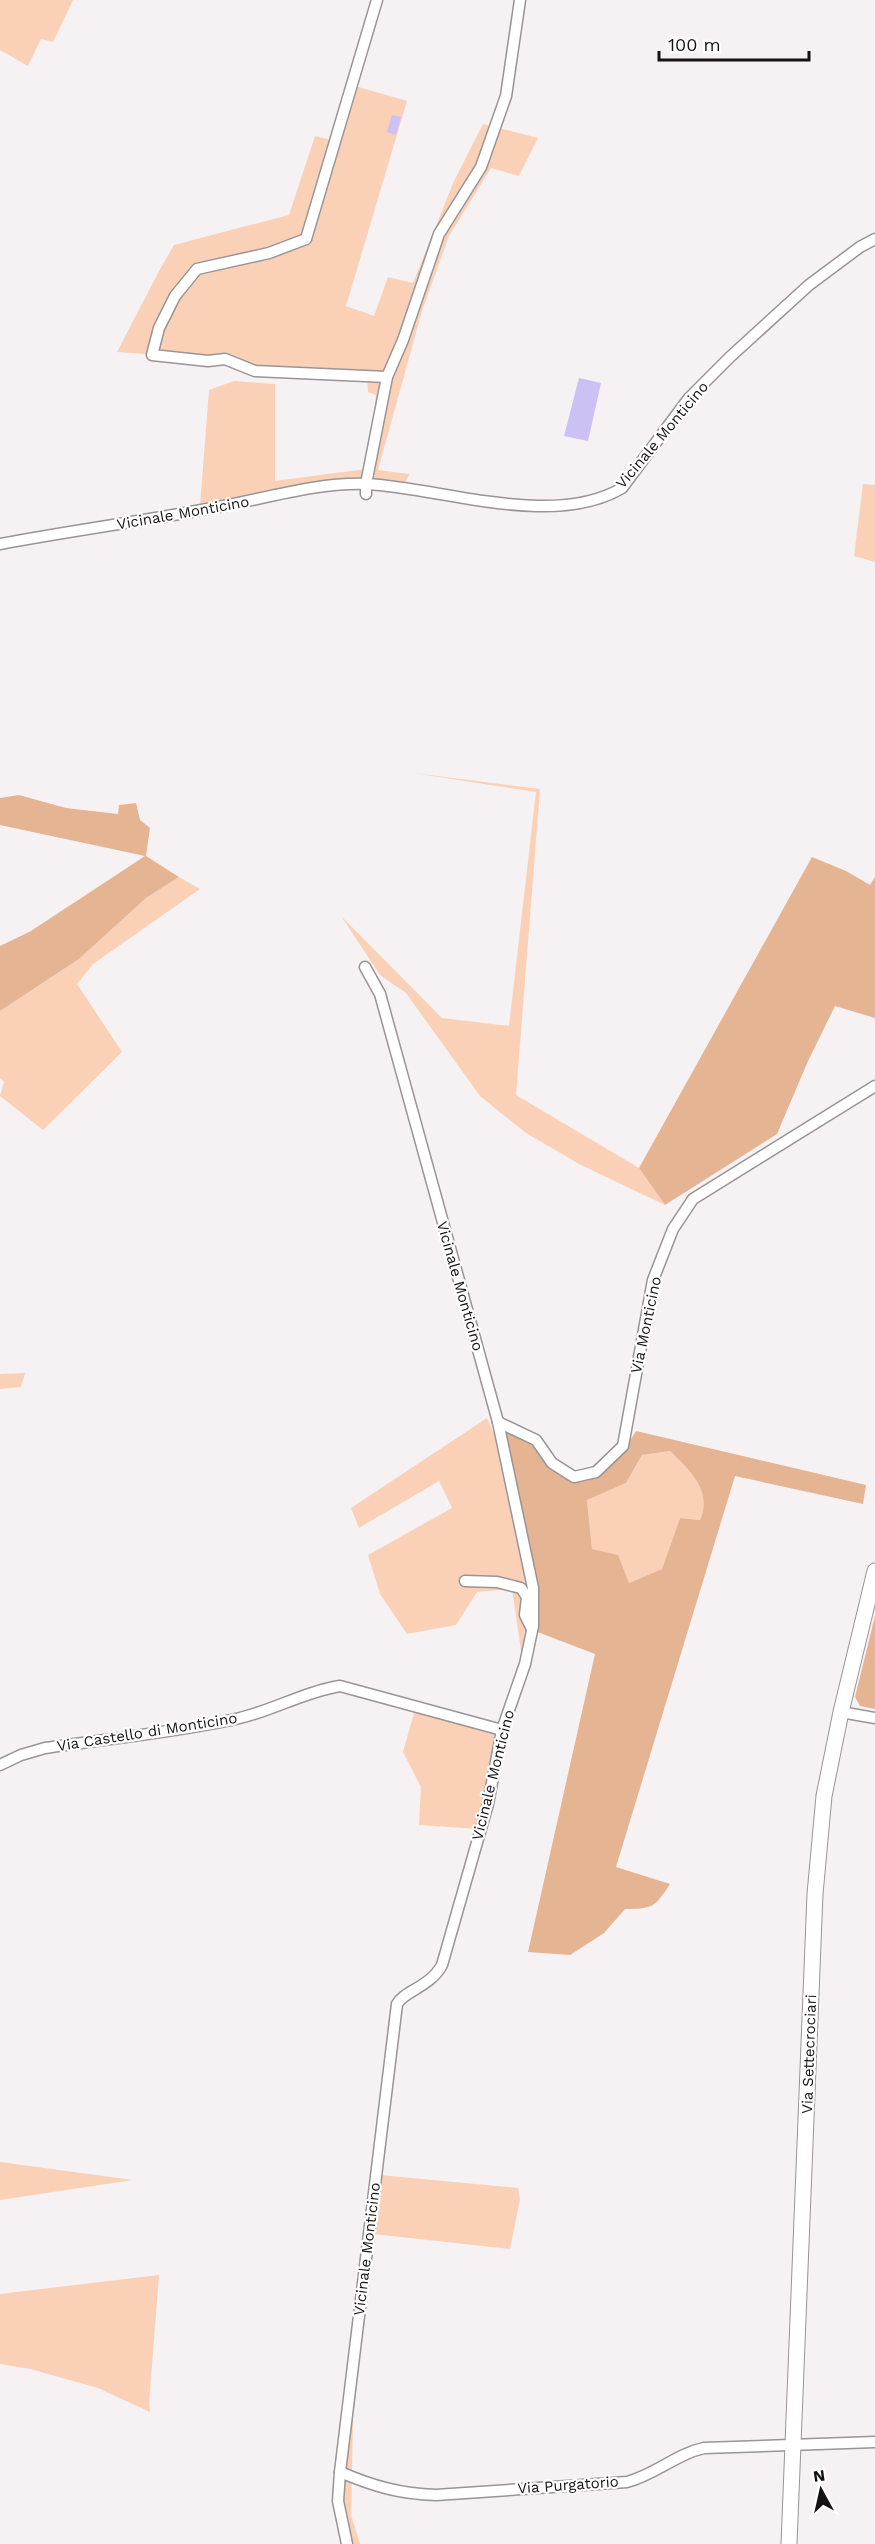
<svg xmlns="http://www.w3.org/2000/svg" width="875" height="2544" font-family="'Work Sans',sans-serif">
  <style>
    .green { fill: #fad1b7 }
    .forest { fill: #e5b493; fill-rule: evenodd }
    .water { fill: #ccc1f4 }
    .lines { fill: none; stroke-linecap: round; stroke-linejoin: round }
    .minor-casing { stroke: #999496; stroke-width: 13 }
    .secondary-casing { stroke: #999496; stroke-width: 17 }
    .minor { stroke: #fff; stroke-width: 10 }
    .secondary { stroke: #fff; stroke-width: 15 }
    .labels { text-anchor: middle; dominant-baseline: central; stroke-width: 4.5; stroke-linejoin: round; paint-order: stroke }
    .street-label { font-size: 15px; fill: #141213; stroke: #fff }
  </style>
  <rect width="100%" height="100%" fill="#f6f1f2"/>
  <g class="green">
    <path d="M0 0H73L53 42 41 39 28 66 0 50Z"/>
    <path d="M355 86 407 101 346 306 374 316 388 277 413 283 454 181 483 124 538 138 519 176 491 168 449 236 422 311 378 470 409 474 406 482 357 478 200 506 209 390 234 381 275 384V481L366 469 369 464 376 395 368 392 367 378 331 369 252 366 228 353 206 358 117 352 158 273 174 245 289 215 315 136 339 142Z"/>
    <path d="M863 484 875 485V562L854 556Z"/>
    <path d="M413 773 540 789 516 1095 639 1168 665 1205 581 1165 526 1133 480 1096 406 993 380 975 341 916 442 1018 509 1026 536 792Z"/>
    <path d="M179 877 200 889 93 964 77 984 122 1052 43 1130 0 1096 4 1082 0 1078V1011L79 959 146 898Z"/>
    <path d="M25 1373 21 1387 0 1389V1374Z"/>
    <path d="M487 1418 499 1445 524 1572 526 1616 522 1657 512 1589 477 1592 456 1625 407 1634 380 1594 368 1555 452 1508 439 1481 359 1528 351 1508Z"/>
    <path d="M670 1451C689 1470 713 1490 700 1520L680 1518 662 1569 629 1583 592 1549 587 1500 626 1483 642 1455Z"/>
    <path d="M415 1709 502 1727 479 1829 419 1825 421 1787 403 1752Z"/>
    <path d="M0 2162 133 2180 0 2200Z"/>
    <path d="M380 2175 518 2188 520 2199 510 2249 373 2234Z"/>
    <path d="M159 2275 149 2404 150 2412 98 2388 30 2369 0 2364V2294Z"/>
    <path d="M354 2376 351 2515 360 2544H350L343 2505V2479Z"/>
  </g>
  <g class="forest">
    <path d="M19 795 66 808 118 814 119 805 136 803 140 820 150 828 146 856 179 877 146 898 79 959 0 1011V946L31 931 145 856 0 825V798Z"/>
    <path d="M812 857 846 871 870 885 875 877V1018L835 1006 808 1061 777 1134 665 1205 639 1168Z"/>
    <path d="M502 1428 532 1443 545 1460 570 1481 598 1477 623 1452 636 1431 866 1485 863 1504 735 1476 616 1867 670 1884C655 1907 653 1909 625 1909L604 1933 570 1955 528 1952 595 1654 535 1631 531 1548ZM670 1451C689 1470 713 1490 700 1520L680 1518 662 1569 629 1583 618 1555 592 1549 587 1500 626 1483 642 1455Z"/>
    <path d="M875 1616V1709L860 1706 855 1697Z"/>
  </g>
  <g class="water">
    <path d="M392 115 401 117 396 135 387 132Z"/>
    <path d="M579 378 601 383 588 441 564 436Z"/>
  </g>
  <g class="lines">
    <defs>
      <g id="minor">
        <path d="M377 0 306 239 269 253 197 269 175 296 159 328 152 355 208 361 225 359 255 371 387 377"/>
        <path d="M366 494V484L387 377 403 340 439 234 481 167 506 96 520 0"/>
        <path d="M0 544C75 530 150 520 224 506 270 497 320 482 367 484 443 488 553 529 622 488L689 398 730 357 809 285 860 247 875 239"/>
        <path d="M498 1422 536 1440 552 1463 574 1477 596 1472 623 1446 653 1280 673 1229 693 1199 875 1086"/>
        <path d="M465 1581 497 1582 521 1588 527 1597 525 1615 532 1629"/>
        <path d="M841 1712 875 1718"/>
        <path d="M0 1765 21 1755 45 1748C106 1739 170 1733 231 1720 269 1713 302 1692 340 1686L502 1730"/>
        <path d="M340 2472C373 2486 400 2494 436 2495L627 2482C655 2475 676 2454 704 2448L875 2442"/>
        <path d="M347 2544 338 2501 340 2472 397 2004C404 1991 430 1987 442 1965L488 1804 502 1730 525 1664 533 1626V1588L498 1422 380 994 365 967"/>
      </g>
      <path id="secondary" d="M789 2544 815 1894 824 1796 841 1712 875 1571"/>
    </defs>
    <use href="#minor" class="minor-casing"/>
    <use href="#secondary" class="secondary-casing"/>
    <use href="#minor" class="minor"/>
    <use href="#secondary" class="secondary"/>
  </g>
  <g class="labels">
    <g class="street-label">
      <text transform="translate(662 435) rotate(-50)">Vicinale Monticino</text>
      <text transform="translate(183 513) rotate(-10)">Vicinale Monticino</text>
      <text transform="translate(460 1286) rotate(74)">Vicinale Monticino</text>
      <text transform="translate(646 1325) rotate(-78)">Via Monticino</text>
      <text transform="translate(147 1732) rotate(-9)">Via Castello di Monticino</text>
      <text transform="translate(493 1775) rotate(-76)">Vicinale Monticino</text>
      <text transform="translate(809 2054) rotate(-88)">Via Settecrociari</text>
      <text transform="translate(367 2249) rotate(-83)">Vicinale Monticino</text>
      <text transform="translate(568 2485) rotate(-4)">Via Purgatorio</text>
    </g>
  </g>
  <g transform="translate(821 2490) rotate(352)" stroke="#ffffff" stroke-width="4.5" paint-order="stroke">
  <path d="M0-4.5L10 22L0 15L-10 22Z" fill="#141213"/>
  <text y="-9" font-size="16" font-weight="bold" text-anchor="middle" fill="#141213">N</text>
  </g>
  <path d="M659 51v9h150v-9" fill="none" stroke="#141213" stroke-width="3"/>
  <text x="668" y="51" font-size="18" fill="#141213" stroke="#ffffff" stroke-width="4.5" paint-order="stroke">100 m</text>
</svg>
